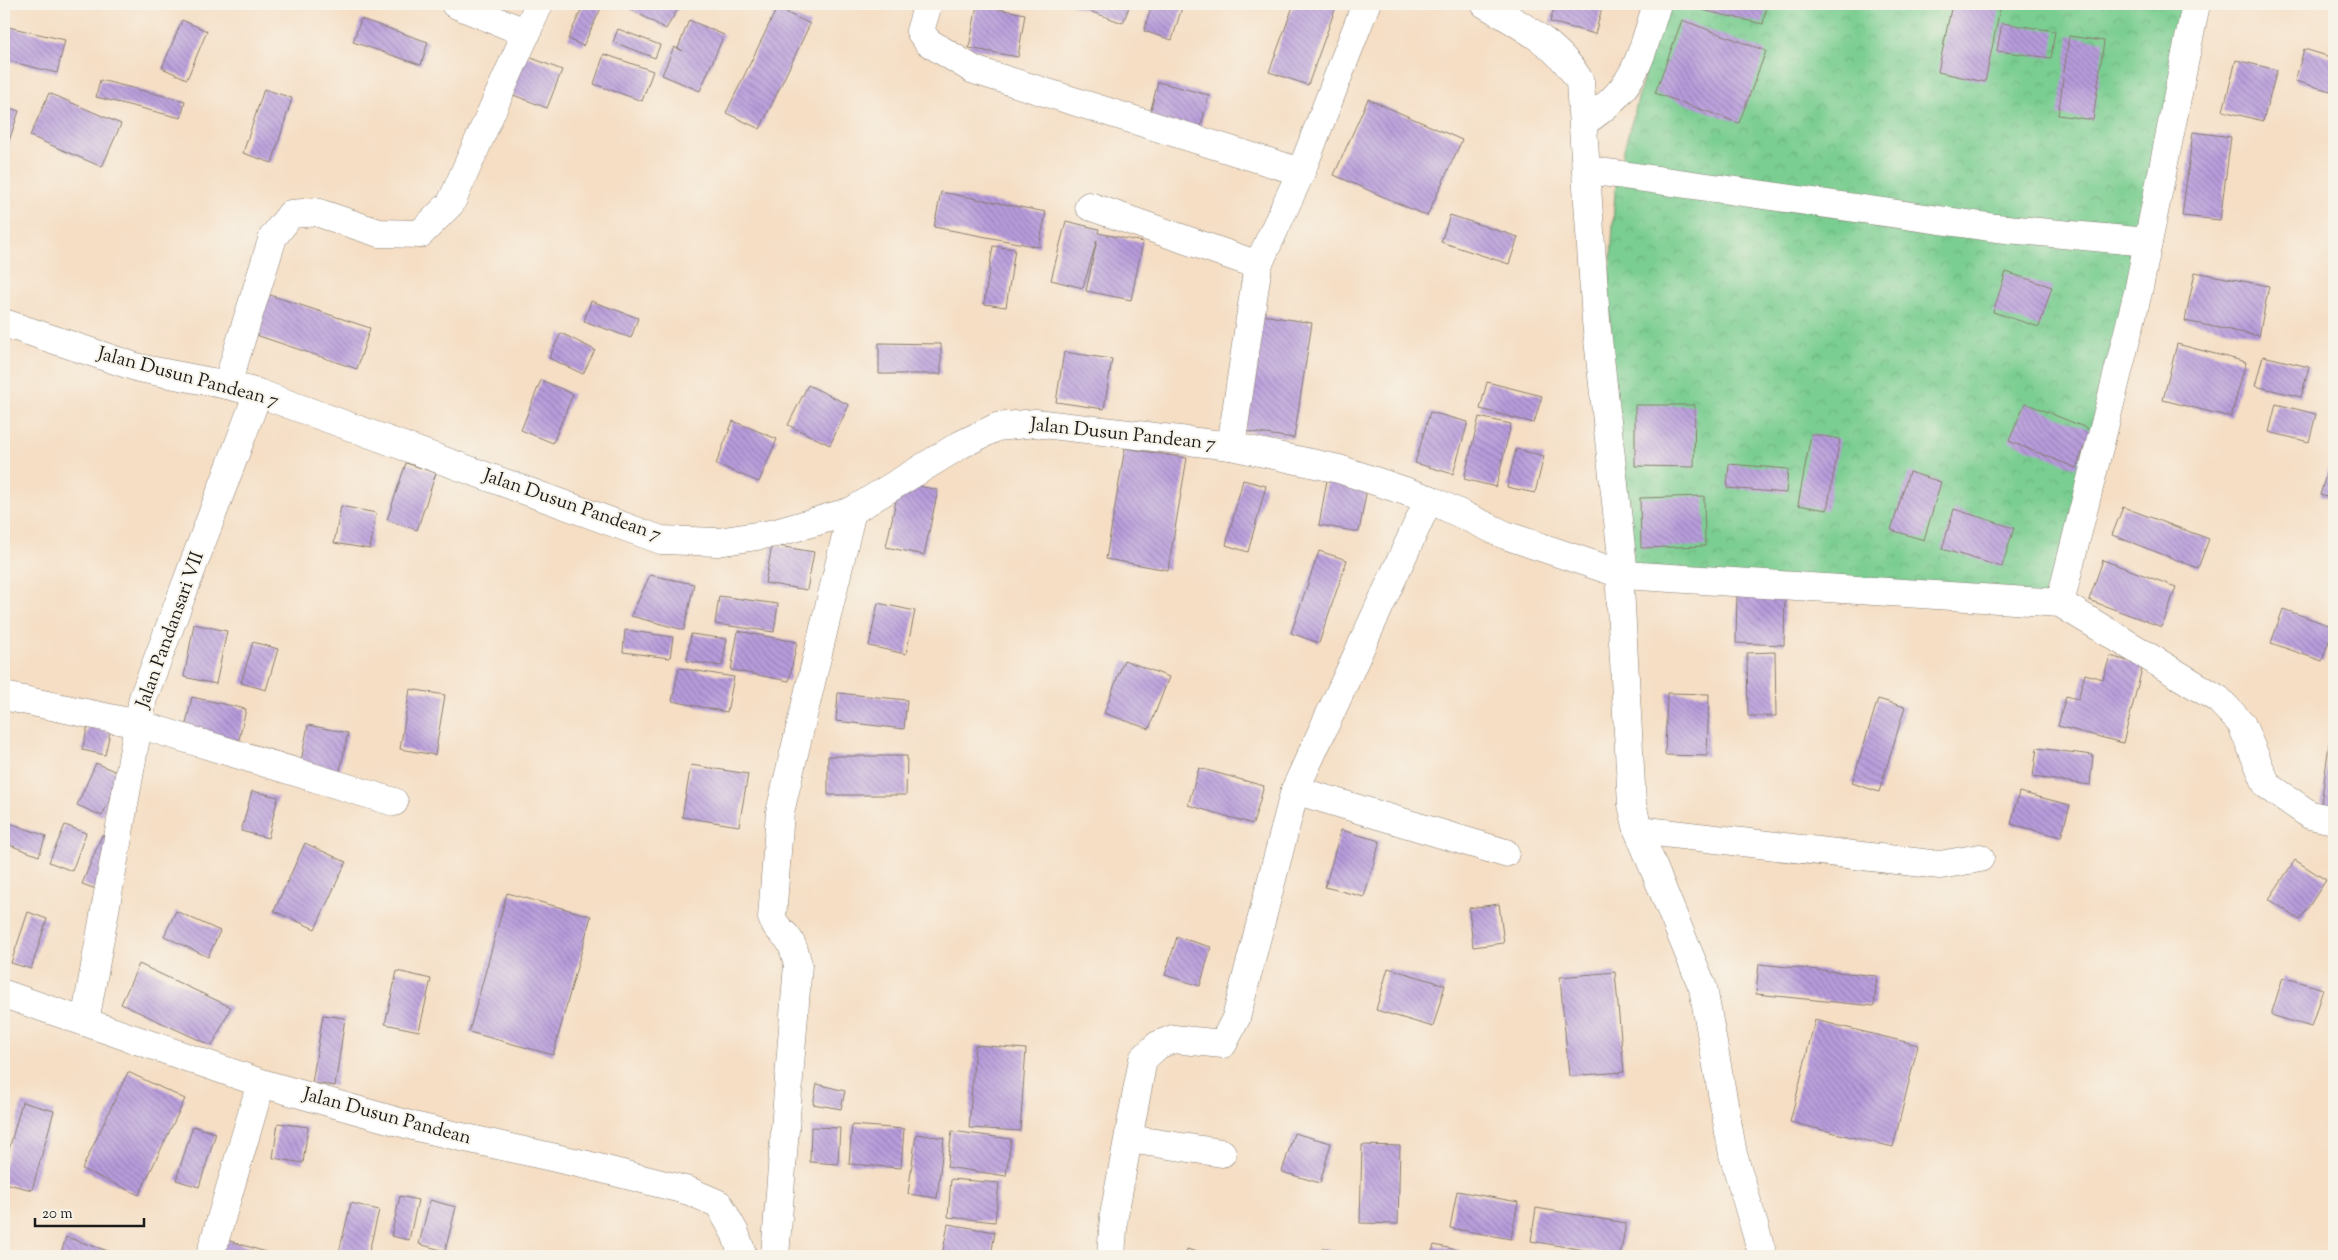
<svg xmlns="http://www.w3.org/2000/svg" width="2338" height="1260" font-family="'Sorts Mill Goudy',serif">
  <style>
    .park { fill: url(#park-crowns); stroke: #4b7556 }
    .building { fill: url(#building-back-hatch) }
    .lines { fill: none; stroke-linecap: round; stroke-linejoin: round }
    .minor-casing { stroke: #887d70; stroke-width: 29 }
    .minor { stroke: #fff; stroke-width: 28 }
    .labels { text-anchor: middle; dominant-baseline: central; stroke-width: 4; stroke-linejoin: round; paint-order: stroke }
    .street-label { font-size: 19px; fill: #1c1c1c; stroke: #f7f3e8 }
  </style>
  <defs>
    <pattern id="park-crowns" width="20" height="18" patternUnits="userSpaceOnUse" patternTransform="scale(1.25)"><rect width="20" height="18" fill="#7ace91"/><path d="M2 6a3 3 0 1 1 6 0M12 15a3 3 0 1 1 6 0" fill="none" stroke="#69b07c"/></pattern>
    <pattern id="building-back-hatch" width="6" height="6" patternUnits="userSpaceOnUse" patternTransform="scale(1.25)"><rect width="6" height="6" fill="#b89cdc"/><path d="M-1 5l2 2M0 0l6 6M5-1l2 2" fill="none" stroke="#957eb2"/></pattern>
  </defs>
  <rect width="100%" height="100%" fill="#f7f3e8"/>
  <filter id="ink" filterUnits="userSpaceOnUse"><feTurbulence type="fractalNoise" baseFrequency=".02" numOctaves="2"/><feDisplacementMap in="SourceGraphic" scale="10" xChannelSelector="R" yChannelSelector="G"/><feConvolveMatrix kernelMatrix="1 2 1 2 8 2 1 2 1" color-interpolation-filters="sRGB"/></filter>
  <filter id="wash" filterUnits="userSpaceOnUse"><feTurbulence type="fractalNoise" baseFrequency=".0096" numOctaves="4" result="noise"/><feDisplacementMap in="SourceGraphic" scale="20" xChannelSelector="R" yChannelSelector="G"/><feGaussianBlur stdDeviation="1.12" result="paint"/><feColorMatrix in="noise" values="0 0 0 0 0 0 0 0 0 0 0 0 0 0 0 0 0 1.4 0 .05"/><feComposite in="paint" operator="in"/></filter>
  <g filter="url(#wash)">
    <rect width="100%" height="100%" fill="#f5dec4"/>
    <path class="park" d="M1664 4H2196L2060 603 1620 588 1609 292 1615 191 1623 153Z"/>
    <g id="blocks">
      <g class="building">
        <path d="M584 4H603L583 46 568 39Z"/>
        <path d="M621 4H669L678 9 666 29Z"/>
        <path d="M1069 4H1130L1123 23Z"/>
        <path d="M1152 4H1183L1172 40 1144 31Z"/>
        <path d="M1294 4H1337L1308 85 1269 72Z"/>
        <path d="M1555 4H1603L1595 34 1550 22Z"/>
        <path d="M1704 4H1767L1763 24 1702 10Z"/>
        <path d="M1952 4H2001L1985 82 1938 72Z"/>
        <path d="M977 5 1025 14 1018 57 969 48Z"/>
        <path d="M777 8 810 24 760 129 726 113Z"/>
        <path d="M361 19 428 42 421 65 353 42Z"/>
        <path d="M182 20 207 31 187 79 162 68Z"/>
        <path d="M689 20 724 35 700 91 662 75 674 47 683 51 678 48Z"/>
        <path d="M1682 20 1766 51 1739 123 1655 93Z"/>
        <path d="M2002 23 2055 31 2051 58 1997 51Z"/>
        <path d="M4 26 65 40 57 73 4 60Z"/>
        <path d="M618 29 660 45 655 58 613 42Z"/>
        <path d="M2069 36 2104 41 2093 120 2058 115Z"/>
        <path d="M2304 49 2334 58V92L2295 81Z"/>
        <path d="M519 53 562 70 547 108 503 91Z"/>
        <path d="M604 54 653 71 642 101 594 84Z"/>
        <path d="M2236 60 2277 70 2263 121 2223 111Z"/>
        <path d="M100 80 185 101 181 118 96 97Z"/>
        <path d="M1158 82 1209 95 1199 134 1148 121Z"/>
        <path d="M264 89 292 98 272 163 243 153Z"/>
        <path d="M49 93 121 124 102 167 30 136Z"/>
        <path d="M1368 99 1462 140 1427 216 1334 175Z"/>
        <path d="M4 106 19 111 4 156Z"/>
        <path d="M2193 132 2231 137 2220 220 2182 216Z"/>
        <path d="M941 192 1046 212 1039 247 934 227Z"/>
        <path d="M1450 215 1518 237 1509 264 1441 242Z"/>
        <path d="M1066 221 1099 229 1098 233 1143 242 1131 300 1086 291 1097 240 1083 288 1051 280Z"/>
        <path d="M993 246 1015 249 1006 307 984 304Z"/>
        <path d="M2006 272 2052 287 2039 327 1993 312Z"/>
        <path d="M2195 272 2269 286 2259 336 2185 321Z"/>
        <path d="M267 294 370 328 357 369 253 334Z"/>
        <path d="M591 301 638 318 631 338 584 321Z"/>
        <path d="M1262 315 1312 323 1294 438 1244 431Z"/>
        <path d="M561 333 595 350 583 374 549 358Z"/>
        <path d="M879 343 941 344V374H879Z"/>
        <path d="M2177 344 2246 362 2231 417 2163 400Z"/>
        <path d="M1064 352 1112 359 1104 409 1056 402Z"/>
        <path d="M2263 356 2309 367 2301 397 2255 386Z"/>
        <path d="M541 380 573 394 553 443 521 430Z"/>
        <path d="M1487 382 1542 396 1534 423 1480 409Z"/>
        <path d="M808 385 849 405 830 445 788 425Z"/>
        <path d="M2025 403 2091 430 2076 468 2009 441Z"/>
        <path d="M2276 404 2316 414 2309 442 2269 432Z"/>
        <path d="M1635 405H1695L1694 467 1635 466Z"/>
        <path d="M1430 412 1468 422 1453 474 1415 463Z"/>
        <path d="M1479 417 1511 424 1496 487 1464 479Z"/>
        <path d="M733 421 777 439 759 482 716 464Z"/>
        <path d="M1811 434 1840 439 1827 510 1798 505Z"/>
        <path d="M1125 448 1187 458 1168 570 1106 559Z"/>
        <path d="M1516 449 1544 456 1535 493 1507 487Z"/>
        <path d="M2331 458H2334V499L2320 495Z"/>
        <path d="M406 463 436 473 417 530 387 520Z"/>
        <path d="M1729 464 1788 469 1786 493 1727 488Z"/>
        <path d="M1909 472 1941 482 1924 540 1891 530Z"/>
        <path d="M1243 480 1266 486 1248 552 1226 545Z"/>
        <path d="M1327 480 1367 488 1359 532 1319 525Z"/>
        <path d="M900 482 938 490 924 555 886 547Z"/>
        <path d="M1704 496 1705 546 1641 548 1640 498Z"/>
        <path d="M341 506 376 513 370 549 334 543Z"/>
        <path d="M2123 507 2209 539 2198 568 2112 535Z"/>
        <path d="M1954 509 2014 528 2002 567 1942 549Z"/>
        <path d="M772 545 814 552 807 590 765 583Z"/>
        <path d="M1319 551 1347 560 1319 643 1291 633Z"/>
        <path d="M2103 560 2176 587 2162 627 2089 600Z"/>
        <path d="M650 575 694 584 684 630 631 616Z"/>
        <path d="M1737 592 1785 594 1784 645 1736 643Z"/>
        <path d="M719 596 778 604 774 632 715 624Z"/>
        <path d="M878 603 915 611 906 654 869 646Z"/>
        <path d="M2283 609 2334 627 2322 661 2271 643Z"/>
        <path d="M194 624 227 631 216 684 184 677Z"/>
        <path d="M625 630 673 637 670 658 623 652Z"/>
        <path d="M738 631 797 642 789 681 731 670Z"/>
        <path d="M691 634 727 639 722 666 687 661Z"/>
        <path d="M253 642 278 649 266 690 241 683Z"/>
        <path d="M1775 652 1776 716H1748L1747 653Z"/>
        <path d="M2110 656 2143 665 2123 743 2058 726 2066 696 2078 699 2085 674 2103 679Z"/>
        <path d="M1124 660 1169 677 1149 729 1104 713Z"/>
        <path d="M679 668 734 677 727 712 672 701Z"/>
        <path d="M410 689 445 695 435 755 400 749Z"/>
        <path d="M838 693 907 700 904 729 836 721Z"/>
        <path d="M1667 693 1709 694 1707 756 1665 755Z"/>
        <path d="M192 697 246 709 238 744 184 733Z"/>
        <path d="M1878 699 1905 707 1879 792 1852 783Z"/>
        <path d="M2333 714H2334V807L2321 805Z"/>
        <path d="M308 725 348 733 338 780 299 772Z"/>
        <path d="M88 726 110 732 105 755 82 750Z"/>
        <path d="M2037 748 2093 755 2090 785 2033 777Z"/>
        <path d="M828 756H907L906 795H828Z"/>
        <path d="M96 763 121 774 102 816 77 805Z"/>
        <path d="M691 765 748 774 739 826 682 817Z"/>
        <path d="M1199 768 1264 786 1253 824 1188 805Z"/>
        <path d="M252 791 278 797 268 838 241 831Z"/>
        <path d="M2019 792 2070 805 2061 837 2011 824Z"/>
        <path d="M7 822 46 836 39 856 4 843V832Z"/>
        <path d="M65 825 86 833 72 871 49 862Z"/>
        <path d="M1341 830 1380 841 1364 897 1325 887Z"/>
        <path d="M102 835 116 840 96 889 82 884Z"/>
        <path d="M305 843 346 862 315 929 274 911Z"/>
        <path d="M2295 860 2326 880 2300 920 2269 899Z"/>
        <path d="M507 893 591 916 553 1055 469 1032Z"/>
        <path d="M1499 904 1504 943 1473 947 1469 908Z"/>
        <path d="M176 911 220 931 208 957 164 936Z"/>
        <path d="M28 912 47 919 31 969 11 963Z"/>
        <path d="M1177 937 1211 947 1200 986 1165 975Z"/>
        <path d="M139 964 231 1007 212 1046 121 1004Z"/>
        <path d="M1759 964 1877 976 1874 1006 1756 994Z"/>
        <path d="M1388 968 1445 985 1433 1027 1376 1010Z"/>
        <path d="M397 971 431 979 419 1031 385 1024Z"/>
        <path d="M1615 972 1624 1072 1569 1076 1560 977Z"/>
        <path d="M2283 977 2323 989 2311 1027 2271 1015Z"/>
        <path d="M323 1015 345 1018 335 1086 312 1083Z"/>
        <path d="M1815 1020 1918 1045 1893 1147 1790 1122Z"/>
        <path d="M975 1045 1026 1049 1020 1131 969 1128Z"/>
        <path d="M128 1072 185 1099 139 1195 82 1169Z"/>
        <path d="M817 1084 845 1091 841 1109 813 1104Z"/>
        <path d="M22 1102 54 1111 32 1190 4 1183V1168Z"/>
        <path d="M278 1123 308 1127 303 1163 273 1158Z"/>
        <path d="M852 1125 904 1129 901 1168 849 1164Z"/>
        <path d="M193 1126 216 1133 199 1187 176 1180Z"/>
        <path d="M811 1127 840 1128 838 1164 810 1162Z"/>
        <path d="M952 1131 1011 1139 1006 1176 947 1167Z"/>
        <path d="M1294 1133 1331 1143 1320 1183 1282 1172Z"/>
        <path d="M916 1134 944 1138 937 1198 908 1194Z"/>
        <path d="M1362 1145 1400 1146 1398 1224 1360 1223Z"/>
        <path d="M951 1179 999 1183 995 1222 948 1217Z"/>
        <path d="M1457 1191 1518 1202 1511 1239 1450 1228Z"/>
        <path d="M400 1196 418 1200 409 1240 391 1236Z"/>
        <path d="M430 1200 456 1207 445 1251 419 1244Z"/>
        <path d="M351 1203 379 1210 368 1256H355L339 1252Z"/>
        <path d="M1536 1208 1626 1223 1620 1256 1531 1241Z"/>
        <path d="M948 1224 995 1232 991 1256H942Z"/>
        <path d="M66 1237 111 1252 110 1256H60Z"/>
        <path d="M224 1239 278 1256H218Z"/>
        <path d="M1434 1245 1482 1255V1256H1431Z"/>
        <path d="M1323 1248 1358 1255V1256H1321Z"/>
        <path d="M1187 1249 1209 1256H1185Z"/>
      </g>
    </g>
  </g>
  <g filter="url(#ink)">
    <use href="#blocks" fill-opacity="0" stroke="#887d70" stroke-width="1"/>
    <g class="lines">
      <defs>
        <g id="minor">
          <path d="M455 4 527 33"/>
          <path d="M928 4 920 31 928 42 974 70 1301 172"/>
          <path d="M1485 4C1519 24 1561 46 1580 82L1596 321 1624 575 1620 588 1632 804 1638 830 1703 988 1733 1154 1763 1256"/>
          <path d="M1584 122C1637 88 1639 60 1657 4"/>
          <path d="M1587 170 1996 228 2148 242"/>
          <path d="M1089 206 1258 265"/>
          <path d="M4 323 139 368 227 385 258 393 661 540 718 542 776 533 852 511 960 445 997 427 1035 423 1231 446 1339 469 1429 499 1505 535 1624 575 2060 603 2218 699 2241 723 2267 785 2310 815 2334 820"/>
          <path d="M227 385 273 237 291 214 316 212 379 233 420 234 451 203 539 4"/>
          <path d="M1231 446 1258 265 1301 172 1366 4"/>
          <path d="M2060 603 2138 292 2196 4"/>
          <path d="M4 696 138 724 394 802"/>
          <path d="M1295 790 1505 853"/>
          <path d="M1638 830 1940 865 1980 858"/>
          <path d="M4 994 261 1083 417 1127 587 1165 689 1191 719 1204 735 1233 743 1256"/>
          <path d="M85 1022 143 698 258 393"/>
          <path d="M1129 1139 1222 1153"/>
          <path d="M210 1256 261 1083"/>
          <path d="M775 1256 798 964C795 955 794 945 787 937 780 929 778 931 772 918L780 812 852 511"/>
          <path d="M1111 1256 1114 1215 1143 1059 1158 1045 1173 1039 1223 1044 1236 1018 1295 790 1429 499"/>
        </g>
      </defs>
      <use href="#minor" class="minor-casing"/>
      <use href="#minor" class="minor"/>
    </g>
  </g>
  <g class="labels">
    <g class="street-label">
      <text transform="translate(188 378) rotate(15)">Jalan Dusun Pandean 7</text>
      <text transform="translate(1123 435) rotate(6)">Jalan Dusun Pandean 7</text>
      <text transform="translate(572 506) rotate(19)">Jalan Dusun Pandean 7</text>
      <text transform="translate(171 630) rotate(-70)">Jalan Pandansari VII</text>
      <text transform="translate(387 1117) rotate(15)">Jalan Dusun Pandean</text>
    </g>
  </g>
  <rect width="2338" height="1260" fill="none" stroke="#f7f3e8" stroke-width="20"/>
  <path d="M35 1218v8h109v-8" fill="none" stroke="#1c1c1c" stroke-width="2.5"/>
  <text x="42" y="1218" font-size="15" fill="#1c1c1c" stroke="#f7f3e8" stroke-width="4" paint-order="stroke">20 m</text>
</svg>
